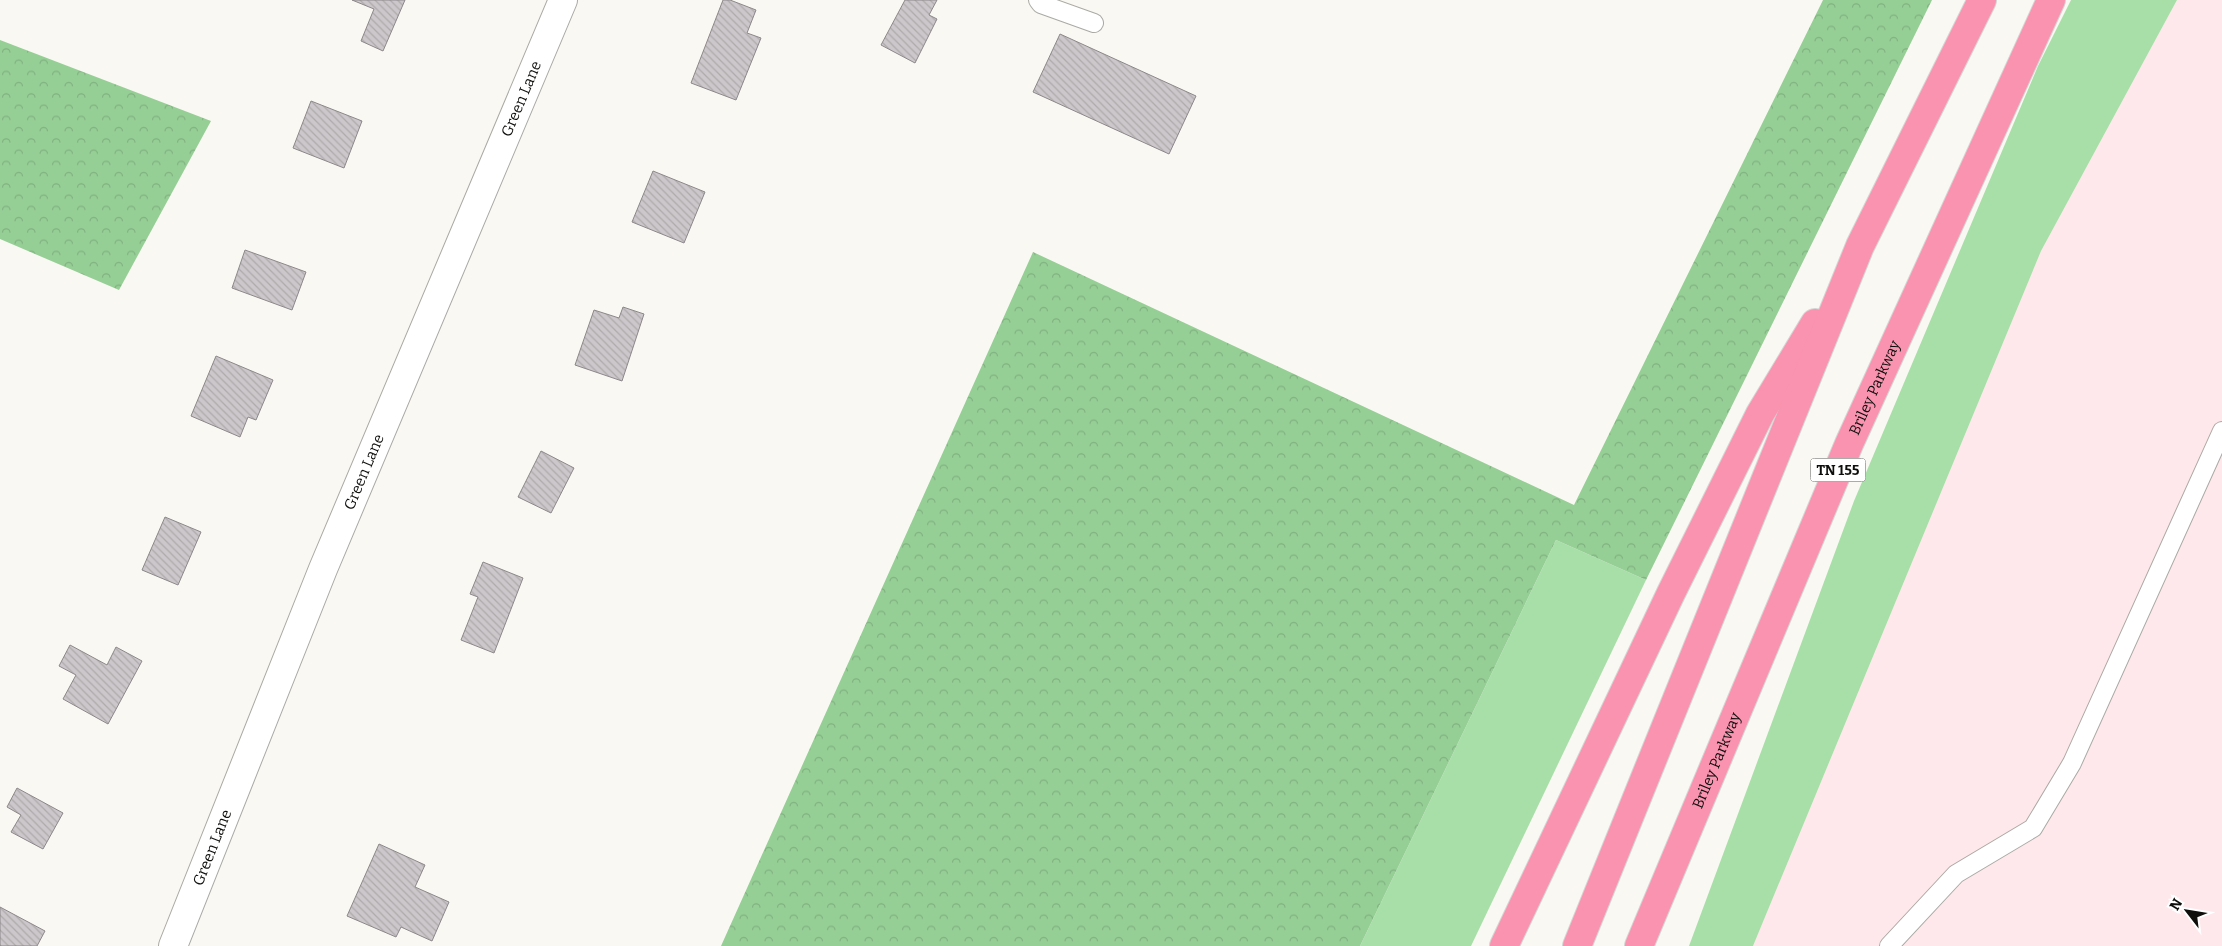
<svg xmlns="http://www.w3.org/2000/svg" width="2222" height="946" font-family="Bitter,serif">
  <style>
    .industrial { fill: #fee8eb }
    .grass { fill: #a8dfa8 }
    .forest { fill: url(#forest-crowns) }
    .building { fill: url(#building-back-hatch); stroke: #8c878a }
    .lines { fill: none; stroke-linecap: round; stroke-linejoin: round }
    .lane-casing { stroke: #aaa9a4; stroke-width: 20 }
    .street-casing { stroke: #aaa9a4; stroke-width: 30 }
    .highway-casing { stroke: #d4d4d3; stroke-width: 30 }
    .lane { stroke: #fff; stroke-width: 18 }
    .street { stroke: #fff; stroke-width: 28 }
    .highway { stroke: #fa93af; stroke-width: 28 }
    .labels { text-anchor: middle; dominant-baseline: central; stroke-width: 5; stroke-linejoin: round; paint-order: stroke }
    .shield { fill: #fff; stroke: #565655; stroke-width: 1 }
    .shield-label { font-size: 14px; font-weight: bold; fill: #0e0e0c }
    .street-label { font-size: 15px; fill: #0e0e0c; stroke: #fff }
  </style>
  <defs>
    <pattern id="forest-crowns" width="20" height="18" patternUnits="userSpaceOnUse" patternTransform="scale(1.25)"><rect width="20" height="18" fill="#96cf96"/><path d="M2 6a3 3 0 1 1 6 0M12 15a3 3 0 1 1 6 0" fill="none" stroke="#80b180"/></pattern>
    <pattern id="building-back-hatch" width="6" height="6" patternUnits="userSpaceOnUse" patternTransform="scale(1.25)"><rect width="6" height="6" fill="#ccc7ca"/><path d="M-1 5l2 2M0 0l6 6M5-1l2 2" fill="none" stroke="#aeaaac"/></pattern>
  </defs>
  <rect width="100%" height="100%" fill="#faf8f3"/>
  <path class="industrial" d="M2177 0H2222V946H1753L2041 251Z"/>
  <g class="grass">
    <path d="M2071 0H2177L2041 251 1753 946H1689L1854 501 2038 66Z"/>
    <path d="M1556 540 1646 580 1471 946H1360Z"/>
  </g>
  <g class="forest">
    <path d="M1823 0H1932L1646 580 1556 540 1360 946H721L1033 252 1574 505Z"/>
    <path d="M0 40 211 121 119 290 0 239Z"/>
  </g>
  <g class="building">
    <path d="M352 0H405L383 51 361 41 374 9Z"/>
    <path d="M723 0H730L756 10 747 33 761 38 736 100 691 83Z"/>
    <path d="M905 0H937L929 15 937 19 915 63 881 45Z"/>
    <path d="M1060 34 1196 96 1169 154 1033 92Z"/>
    <path d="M311 101 362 121 344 168 293 148Z"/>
    <path d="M653 171 705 192 684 243 632 222Z"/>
    <path d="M245 250 306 272 292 310 232 288Z"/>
    <path d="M623 307 644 314 622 381 575 365 594 310 619 318Z"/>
    <path d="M216 356 273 380 256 420 248 417 240 437 191 416Z"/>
    <path d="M541 451 574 468 551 513 518 497Z"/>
    <path d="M165 517 201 532 178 585 142 570Z"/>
    <path d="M483 562 523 578 494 653 461 640 478 597 470 594Z"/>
    <path d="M70 645 107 665 116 647 142 661 108 724 63 699 76 675 59 666Z"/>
    <path d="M17 788 63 813 43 849 11 832 21 815 7 807Z"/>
    <path d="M379 844 425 865 415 887 449 902 432 941 401 927 396 937 347 916Z"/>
    <path d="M0 907 45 931 37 946H0Z"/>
  </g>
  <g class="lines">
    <defs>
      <g id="lane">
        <path d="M1038 0 1041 4 1094 23"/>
        <path d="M1889 946 1956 874 2033 828 2072 763 2222 431"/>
      </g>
      <g id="street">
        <path id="s1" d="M173 946 323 569 563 0"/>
      </g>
      <g id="highway">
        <path d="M1504 946 1671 593 1760 414 1815 323"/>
        <path d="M1577 946 1860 246 1982 0"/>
        <path id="s2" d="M1639 946 1849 444 2051 0"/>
      </g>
    </defs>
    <use href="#lane" class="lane-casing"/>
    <use href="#street" class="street-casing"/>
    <use href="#highway" class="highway-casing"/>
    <use href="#lane" class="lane"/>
    <use href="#street" class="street"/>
    <use href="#highway" class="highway"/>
  </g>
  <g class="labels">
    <rect class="shield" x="1810.5" y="458.5" width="55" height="23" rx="4"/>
    <g class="shield-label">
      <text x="1838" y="470">TN 155</text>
    </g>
    <g class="street-label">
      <text stroke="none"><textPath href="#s1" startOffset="916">Green Lane</textPath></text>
      <text stroke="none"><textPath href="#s2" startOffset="606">Briley Parkway</textPath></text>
      <text stroke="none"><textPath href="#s1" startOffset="511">Green Lane</textPath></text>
      <text stroke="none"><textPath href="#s2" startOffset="201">Briley Parkway</textPath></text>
      <text stroke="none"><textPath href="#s1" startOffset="106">Green Lane</textPath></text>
    </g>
  </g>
  <g transform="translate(2187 911) rotate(301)" stroke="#ffffff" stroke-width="4" paint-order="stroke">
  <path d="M0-4L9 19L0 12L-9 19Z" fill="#0e0e0c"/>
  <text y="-8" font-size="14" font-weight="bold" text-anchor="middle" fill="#0e0e0c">N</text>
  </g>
</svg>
